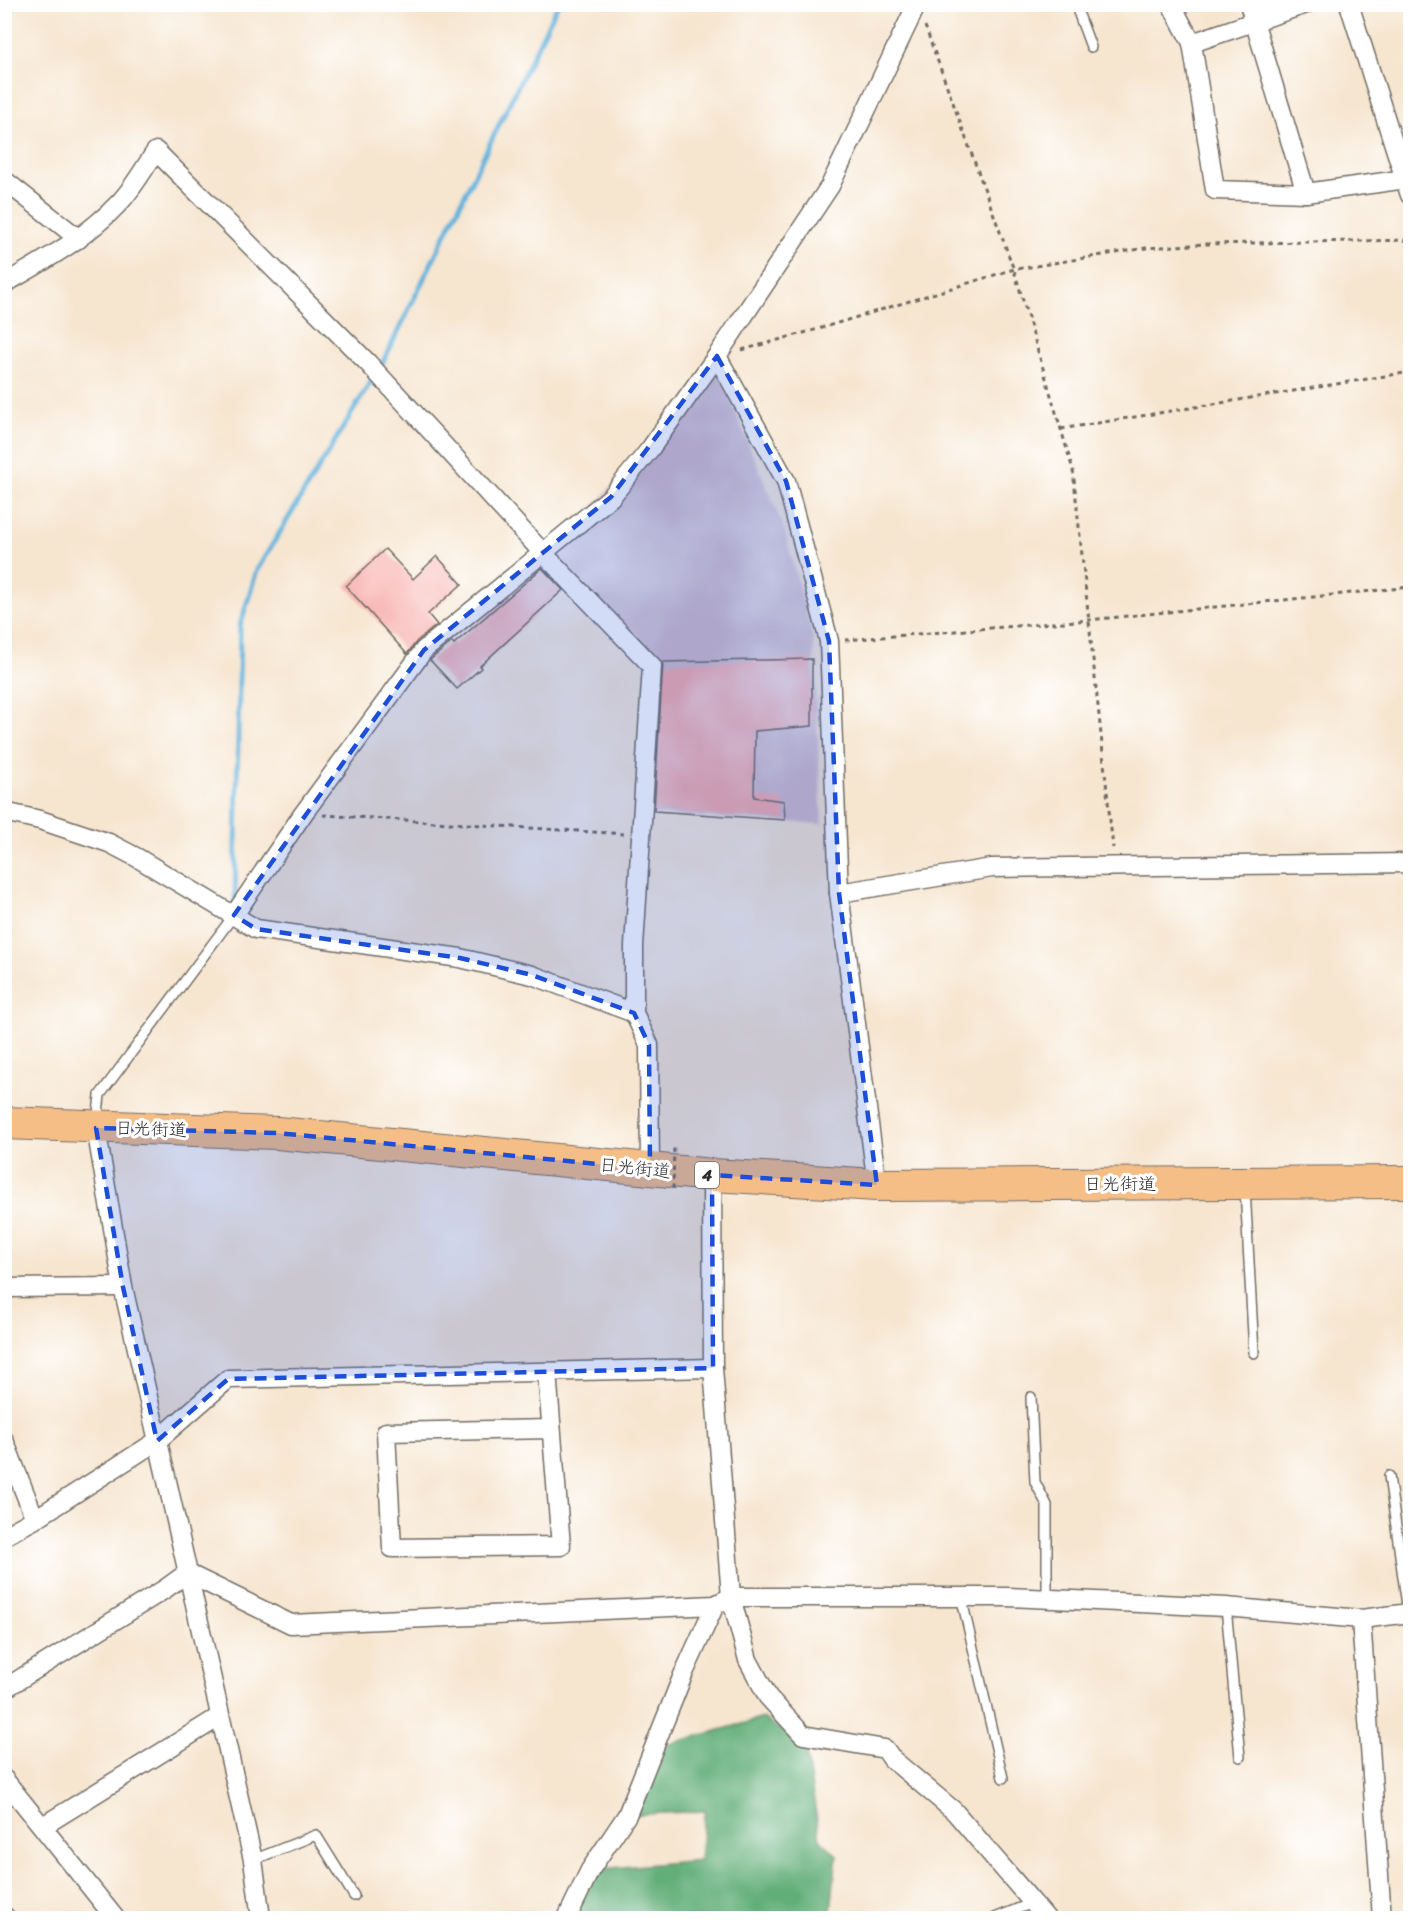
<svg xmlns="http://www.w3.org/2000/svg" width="1415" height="1923" font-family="Sriracha,'Klee One',sans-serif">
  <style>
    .industrial { fill: #d2bdc8 }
    .forest { fill: #62ae78; stroke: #466c52; stroke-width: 1.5 }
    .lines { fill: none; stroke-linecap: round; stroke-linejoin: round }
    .stream { stroke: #61b2dc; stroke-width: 5 }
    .building { fill: #f7adaa }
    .service-casing { stroke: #726c64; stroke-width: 12 }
    .minor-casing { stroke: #726c64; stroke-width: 21 }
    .trunk-casing { stroke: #726c64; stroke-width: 34 }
    .path { stroke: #726c64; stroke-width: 3; stroke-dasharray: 4.5 4.5; stroke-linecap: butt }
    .service { stroke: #fff; stroke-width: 9 }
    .minor { stroke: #fff; stroke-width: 18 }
    .trunk { stroke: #f6be87; stroke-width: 32 }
    .path-bridge { stroke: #726c64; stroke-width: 3; stroke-dasharray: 4.5 4.5; stroke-linecap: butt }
    .marked { fill: #1d4ed8; fill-opacity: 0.2; stroke: #1d4ed8; stroke-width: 4.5; stroke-dasharray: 12 8; stroke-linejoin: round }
    .labels { text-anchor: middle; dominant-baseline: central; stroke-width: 6; stroke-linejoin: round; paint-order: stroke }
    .shield { fill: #fff; stroke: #6b6b6b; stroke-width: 1.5 }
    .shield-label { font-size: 16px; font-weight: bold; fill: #2b2b2b }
    .street-label { font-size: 18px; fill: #2b2b2b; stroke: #fff }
  </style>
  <rect width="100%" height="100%" fill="#fff"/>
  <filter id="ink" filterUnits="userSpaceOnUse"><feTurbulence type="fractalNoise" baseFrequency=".0167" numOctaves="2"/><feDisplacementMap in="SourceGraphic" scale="12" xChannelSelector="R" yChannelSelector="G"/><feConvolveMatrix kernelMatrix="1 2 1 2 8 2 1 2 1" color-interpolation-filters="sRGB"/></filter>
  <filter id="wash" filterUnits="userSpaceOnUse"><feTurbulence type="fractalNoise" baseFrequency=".008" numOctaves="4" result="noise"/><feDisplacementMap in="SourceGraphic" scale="24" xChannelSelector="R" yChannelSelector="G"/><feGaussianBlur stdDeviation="1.35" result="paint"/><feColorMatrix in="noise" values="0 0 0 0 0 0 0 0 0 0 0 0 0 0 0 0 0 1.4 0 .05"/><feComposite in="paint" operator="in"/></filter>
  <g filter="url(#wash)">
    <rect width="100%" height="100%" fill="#f6e5cf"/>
    <path class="industrial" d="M717 368 784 529 813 639 822 824 650 814 654 659 552 552Z"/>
    <path class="forest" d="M763 1718 805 1746 820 1839 837 1855 830 1918H567L590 1870 700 1860 705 1811 627 1815 654 1748Z"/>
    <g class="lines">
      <g class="stream">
        <path d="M4 19 16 4"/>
        <path d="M235 903 240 626 257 570 384 360 558 4"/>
      </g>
    </g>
    <g id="blocks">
      <g class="building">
        <path d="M385 549 413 579 437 556 462 584 428 614 437 625 417 641 407 654 346 586Z"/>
        <path d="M542 568 563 590 480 666 481 668 457 689 430 660 452 642 454 644Z"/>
        <path d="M812 659V726L755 731 754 797 784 801 785 820 654 811 663 662Z"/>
      </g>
    </g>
  </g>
  <g filter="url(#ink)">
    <use href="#blocks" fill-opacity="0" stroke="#726c64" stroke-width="1.5"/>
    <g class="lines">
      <defs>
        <g id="service">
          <path d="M1075 4 1091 47"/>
          <path d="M97 1123 100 1095 234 915"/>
          <path d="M1245 1189 1254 1353"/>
          <path d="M1031 1397 1035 1482 1047 1505V1599"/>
          <path d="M1389 1476 1408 1613"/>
          <path d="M961 1596 1003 1778"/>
          <path d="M1226 1607 1240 1757"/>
          <path d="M253 1860 316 1835 354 1896"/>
          <path d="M995 1918 1032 1903"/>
        </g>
        <g id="minor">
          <path d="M1171 4 1192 43 1215 190 1306 193 1406 179"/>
          <path d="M1249 4 1306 193"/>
          <path d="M1349 4 1410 195"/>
          <path d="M1192 43 1306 4"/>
          <path d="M4 180 79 239"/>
          <path d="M4 284C45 260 86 238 118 204 133 189 144 168 156 151L368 363 543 553 652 666 634 946V1013L649 1045 650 1169"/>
          <path d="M717 356 786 481 829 641 839 893 877 1185"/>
          <path d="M4 812 40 820 109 843 136 857 256 929 460 958 532 975 634 1013"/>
          <path d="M839 893 992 868 1410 863"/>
          <path d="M234 915 303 814 424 650 611 497 650 449 717 356 830 186 917 4"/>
          <path d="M96 1128 123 1287 253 1860 261 1918"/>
          <path d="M712 1175 713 1368 731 1597 748 1660 768 1697 803 1735 885 1749 892 1759 954 1811 1046 1918"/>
          <path d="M4 1288 123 1287"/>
          <path d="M547 1372 561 1546 392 1548 386 1432 551 1429"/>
          <path d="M4 1440 35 1519"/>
          <path d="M4 1536 35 1519 157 1441 228 1379 713 1368"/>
          <path d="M1361 1619 1382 1918"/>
          <path d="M4 1689 165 1589 187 1573 291 1624 715 1605 731 1597H1007L1226 1607 1361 1619 1410 1613"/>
          <path d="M4 1779 115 1918"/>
          <path d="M43 1826 219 1717"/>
          <path d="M4 1916 6 1918"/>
          <path d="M567 1918 590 1870 627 1815 683 1675 715 1605"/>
        </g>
        <path id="trunk" d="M4 1123 277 1133 712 1175 877 1185 1410 1182"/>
      </defs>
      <use href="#service" class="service-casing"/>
      <use href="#minor" class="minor-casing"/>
      <use href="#trunk" class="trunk-casing"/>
      <g class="path">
        <path d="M925 26 1014 270 1073 470 1113 848"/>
        <path d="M742 350 818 329 1011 270 1146 248 1205 244 1410 240"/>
        <path d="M1061 429 1410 372"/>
        <path d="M845 640 1089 620 1410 587"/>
        <path d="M323 815 625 834"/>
      </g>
      <use href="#service" class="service"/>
      <use href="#minor" class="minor"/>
      <use href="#trunk" class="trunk"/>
      <path class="path-bridge" d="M673 1189 674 1146"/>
    </g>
  </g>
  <path class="marked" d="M717 356 786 481 829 641 839 893 877 1185 712 1175 713 1368 228 1379 157 1441 123 1287 96 1128 277 1133 650 1169 649 1045 634 1013 532 975 460 958 256 929 234 915 424 650 611 497Z"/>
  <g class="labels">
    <rect class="shield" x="695" y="1162" width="24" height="26" rx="4.5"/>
    <g class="shield-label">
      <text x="707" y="1175">4</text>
    </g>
    <g class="street-label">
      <text transform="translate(151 1129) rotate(2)">日光街道</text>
      <text transform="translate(635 1168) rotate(6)">日光街道</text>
      <text x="1120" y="1184">日光街道</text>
    </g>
  </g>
  <rect width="1415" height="1923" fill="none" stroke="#fff" stroke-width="24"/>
</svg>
